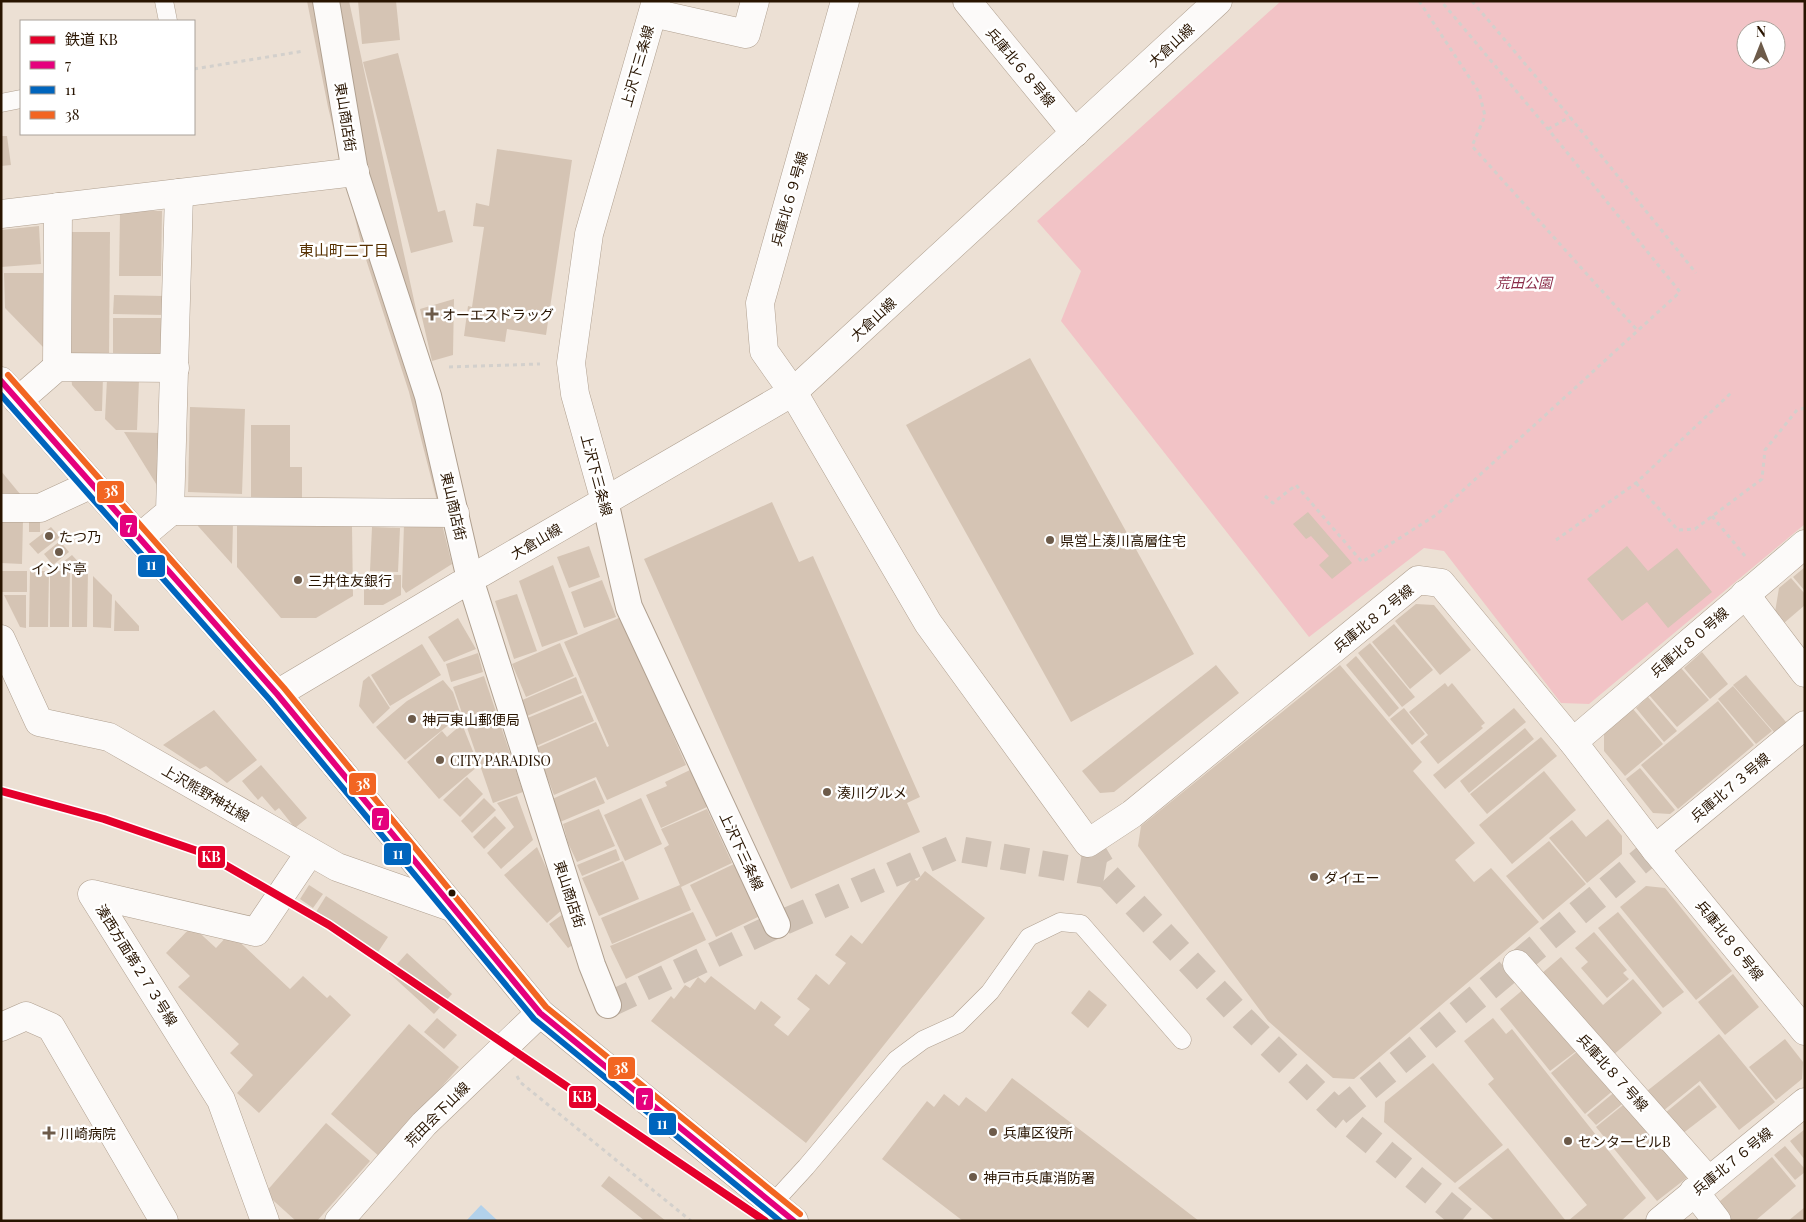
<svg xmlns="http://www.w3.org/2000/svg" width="1806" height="1222" font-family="'Playfair Display','Noto Sans JP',serif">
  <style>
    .green { fill: #f2c3c6; fill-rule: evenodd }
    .water { fill: #b2d1eb }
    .building { fill: #d5c4b4 }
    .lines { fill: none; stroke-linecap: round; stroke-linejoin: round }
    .pedestrian-tunnel { stroke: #cfc1b4; stroke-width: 26; stroke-dasharray: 26 13; stroke-linecap: butt }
    .service-casing { stroke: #b0a090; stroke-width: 19 }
    .pedestrian-casing { stroke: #b0a090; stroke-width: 28 }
    .minor-casing { stroke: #b0a090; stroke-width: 29 }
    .tertiary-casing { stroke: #b0a090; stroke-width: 29 }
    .path { stroke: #d3d0cc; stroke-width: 3; stroke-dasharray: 4 4; stroke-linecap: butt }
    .service { stroke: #fcfaf9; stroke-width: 18 }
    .pedestrian { stroke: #fcfaf9; stroke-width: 26 }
    .minor { stroke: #fcfaf9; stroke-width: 28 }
    .tertiary { stroke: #fcfaf9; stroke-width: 28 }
    .bus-1-casing { stroke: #fff; stroke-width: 10 }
    .bus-2-casing { stroke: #fff; stroke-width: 10 }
    .bus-3-casing { stroke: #fff; stroke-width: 10 }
    .bus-1 { stroke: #e5007d; stroke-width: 6 }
    .bus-2 { stroke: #0065bd; stroke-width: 6 }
    .bus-3 { stroke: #f26522; stroke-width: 6 }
    .rail-1-casing { stroke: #fff; stroke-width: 11 }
    .rail-1 { stroke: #e4002b; stroke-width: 8 }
    .poi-dot { fill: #6d5b4a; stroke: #fff; stroke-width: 2 }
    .bus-dot { fill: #281400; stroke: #fff; stroke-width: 2 }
    .labels { text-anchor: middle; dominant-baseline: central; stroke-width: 5; stroke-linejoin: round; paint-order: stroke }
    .street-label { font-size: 14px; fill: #281400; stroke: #fff }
    .park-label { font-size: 14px; font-style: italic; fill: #8b2c49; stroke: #fff }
    .poi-label { font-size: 14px; fill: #281400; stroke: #fff; text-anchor: start }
    .neighbourhood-label { font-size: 15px; fill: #563000; stroke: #fff }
    .line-badge { stroke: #fff; stroke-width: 2 }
    .badge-label { font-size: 14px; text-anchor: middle; font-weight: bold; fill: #fff }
  </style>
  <rect width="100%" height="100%" fill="#ece0d4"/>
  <path class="green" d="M1281 1H1805V524L1589 704 1561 703 1444 551 1424 548 1309 637 1061 321 1081 271 1037 221ZM1746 30H1776V60H1746Z"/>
  <path class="water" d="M481 1205 498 1221H466Z"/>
  <g class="building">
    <path d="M307 1H349L432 383 487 595 464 606 409 392 362 247 328 107Z"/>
    <path d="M358 1H396L400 40 362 44Z"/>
    <path d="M398 53 438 212 445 210 453 242 411 253 363 62Z"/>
    <path d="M1 136H7L11 165 1 166Z"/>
    <path d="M497 149 572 160 546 335 507 329 505 342 464 336 468 306 472 307 484 227 473 226 476 203 489 206Z"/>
    <path d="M120 211H162L161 276H119Z"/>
    <path d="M39 226 41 264 1 267V230Z"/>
    <path d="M69 232H110L109 359 67 358Z"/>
    <path d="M4 273H53L54 347H43L5 308Z"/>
    <path d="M114 295 165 296V315L113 314Z"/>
    <path d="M454 299 453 355 432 361 420 309Z"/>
    <path d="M113 318H165V358L113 357Z"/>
    <path d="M1030 358 1194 654 1071 722 906 425Z"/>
    <path d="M71 375 103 376 102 411H95L72 385Z"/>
    <path d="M107 379 139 380 137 430H116L105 419Z"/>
    <path d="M190 407 245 409 242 494 188 492Z"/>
    <path d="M251 425H290V467H302V498H251Z"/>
    <path d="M124 432 160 433 158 487Z"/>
    <path d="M1 471 20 494 1 493Z"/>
    <path d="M772 502 799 562 813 556 920 797 907 803 920 832 791 889 644 559Z"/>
    <path d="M1308 512 1352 563 1332 579 1319 565 1329 556 1311 536 1306 539 1293 524Z"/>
    <path d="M1 518 23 519 22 564 1 563Z"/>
    <rect x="29" y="519" width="11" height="13"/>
    <path d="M198 522 233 523 232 564 198 526Z"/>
    <path d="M404 523 442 524 452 564 406 593 402 587Z"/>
    <path d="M237 525 352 526 353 596 316 618H281L237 567Z"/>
    <path d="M51 527 60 537 38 554 29 544Z"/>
    <path d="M372 527 400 528 398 572 370 571Z"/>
    <path d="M60 541 69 552 53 565 44 554Z"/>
    <path d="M589 546 600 577 569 588 557 557Z"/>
    <path d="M1627 546 1648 571 1677 548 1712 592 1668 628 1647 602 1622 621 1587 579Z"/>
    <path d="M72 555 83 567 59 565Z"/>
    <path d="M553 565 578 634 542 647 519 581Z"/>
    <path d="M1805 567V591L1793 577Z"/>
    <rect x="1" y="571" width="26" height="21"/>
    <path d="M30 571H49L48 627H29Z"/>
    <path d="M50 571H70L69 627H50Z"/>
    <path d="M72 571H88L87 627H72Z"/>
    <path d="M364 574 401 575V595L383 605H364Z"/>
    <path d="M93 576 112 595 111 628 93 627Z"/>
    <path d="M1791 578 1805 594V605L1784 623 1775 612 1779 588Z"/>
    <path d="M602 580 616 617 584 628 571 592Z"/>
    <path d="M517 594 537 651 514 659 495 601Z"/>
    <path d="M4 595H26V628L20 627Z"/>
    <path d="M115 600 139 626V631H114Z"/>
    <path d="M1416 604 1434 605 1471 650 1440 675 1395 621Z"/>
    <path d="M621 617 686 765 607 800 596 777 554 795 536 748 596 722 607 747 609 746 564 642Z"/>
    <path d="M458 618 476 649 444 662 428 637Z"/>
    <path d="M1394 624 1433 670 1410 689 1372 642Z"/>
    <path d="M560 643 574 676 526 697 512 664Z"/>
    <path d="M1370 643 1415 697 1402 707 1358 653Z"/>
    <path d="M422 644 441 675 390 706 371 675Z"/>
    <path d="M1702 652 1728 684 1710 699 1684 668Z"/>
    <path d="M478 653 483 672 451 682 446 664Z"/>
    <path d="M1356 656 1399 708 1389 717 1346 665Z"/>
    <path d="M1216 665 1239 693 1114 792 1100 793 1082 771Z"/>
    <path d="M1340 665 1422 762 1413 771 1475 843 1455 860 1474 882 1491 868 1539 922 1354 1079 1333 1078 1268 1021 1138 846 1141 826Z"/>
    <path d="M1681 668 1709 700 1677 727 1649 695Z"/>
    <path d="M1746 675 1786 722 1774 732 1733 685Z"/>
    <path d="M369 676 390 708 373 724 359 706 363 681Z"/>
    <path d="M484 676 523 792 493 803 453 687Z"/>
    <path d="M576 677 582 693 527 716 520 701Z"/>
    <path d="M443 680 453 692 461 715 405 760 376 727 407 701Z"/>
    <path d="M1445 683 1448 687 1452 683 1485 723 1481 726 1483 728 1438 764 1420 742 1428 735 1409 712Z"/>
    <path d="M1733 686 1772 731 1756 744 1718 699Z"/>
    <path d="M583 695 594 721 534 747 525 719Z"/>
    <path d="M1648 697 1677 731 1664 742 1636 708Z"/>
    <path d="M1718 701 1754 745 1678 809 1641 765Z"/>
    <path d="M1404 708 1425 734 1412 745 1390 719Z"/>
    <path d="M1514 708 1526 722 1445 789 1433 775Z"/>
    <path d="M1633 709 1663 744 1625 776 1604 751V733Z"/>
    <path d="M214 710 257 760 227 783 206 766 200 769 163 745Z"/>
    <path d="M462 724 474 754 469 758 477 767 439 799 407 762 442 731 447 737Z"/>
    <path d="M1525 728 1534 739 1469 793 1460 781Z"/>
    <path d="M1541 737 1557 756 1487 814 1470 794Z"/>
    <path d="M261 765 307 818 295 828 279 808 275 811 262 796 258 800 242 781Z"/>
    <path d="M1640 768 1675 810 1670 814 1653 813 1626 779Z"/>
    <path d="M690 770 707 807 661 828 646 795 667 786 665 782Z"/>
    <path d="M1544 771 1576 810 1512 864 1479 825Z"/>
    <path d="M467 777 483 794 460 817 443 800Z"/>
    <path d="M595 780 605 803 560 822 550 800Z"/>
    <path d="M517 796 533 840 501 869 487 853 514 827 497 803Z"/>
    <path d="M484 798 496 810 472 833 461 821Z"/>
    <path d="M641 798 662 844 625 861 604 815Z"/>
    <path d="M599 809 615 846 577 862 568 843 563 824Z"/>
    <path d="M707 809 732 863 681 887 691 910 612 944 601 918 680 885 664 848 669 845 661 829Z"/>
    <path d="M495 816 506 828 484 849 473 837Z"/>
    <path d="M1608 819 1622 836V854L1587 883 1549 838 1572 820 1586 837Z"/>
    <path d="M1549 841 1586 884 1543 920 1506 876Z"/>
    <path d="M537 847 564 908 547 923 504 875Z"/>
    <path d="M616 849 620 860 582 876 577 865Z"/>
    <path d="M623 861 639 899 599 916 582 878Z"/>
    <path d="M734 864 760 916 716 937 690 885Z"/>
    <path d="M925 871 985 918 806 1143 651 1021 671 996 674 999 685 985 690 988 698 977 705 983 711 976 755 1010 761 1001 781 1017 774 1025 788 1036 810 1009 797 999 816 974 829 985 846 963 835 955 851 935 862 944 913 878 917 881Z"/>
    <path d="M309 885 323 894 313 908 300 899Z"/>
    <path d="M1646 886 1665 888 1732 971 1696 1000 1620 907Z"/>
    <path d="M326 896 388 937 378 952 316 912Z"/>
    <path d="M566 912 579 941 568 948 549 924Z"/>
    <path d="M693 912 706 940 626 979 610 946Z"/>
    <path d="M1618 912 1684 992 1663 1008 1598 928Z"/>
    <path d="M192 926 216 948 230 933 290 989 303 976 327 998 330 995 351 1015 259 1113 237 1093 253 1075 230 1053 239 1044 178 987 190 976 166 953Z"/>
    <path d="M1594 932 1627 970 1623 973 1629 979 1607 998 1581 968 1588 962 1575 948Z"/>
    <path d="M407 953 452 994 434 1014 389 973Z"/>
    <path d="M1561 957 1603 1005 1633 979 1662 1013 1612 1056 1541 974Z"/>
    <path d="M1733 974 1759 1007 1725 1035 1698 1002Z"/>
    <path d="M1525 988 1579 1049 1550 1071 1500 1009Z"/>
    <path d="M1089 990 1107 1005 1088 1028 1071 1013Z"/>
    <path d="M437 1018 457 1035 444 1049 424 1032Z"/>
    <path d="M1493 1018 1506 1034 1512 1029 1646 1198 1621 1221H1568L1587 1205 1488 1084 1494 1079 1464 1041Z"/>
    <path d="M409 1024 459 1067 380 1157 331 1114Z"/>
    <path d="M1719 1034 1775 1102 1739 1130 1700 1081 1663 1111 1647 1091Z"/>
    <path d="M1785 1039 1803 1062 1802 1079 1776 1100 1749 1067Z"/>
    <path d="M1579 1050 1615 1089 1585 1114 1551 1073Z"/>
    <path d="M1433 1063 1503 1145 1455 1183 1384 1122 1385 1102Z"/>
    <path d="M1012 1078 1108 1151 1199 1221H963L882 1159 927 1101 934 1107 944 1094 959 1106 966 1097 986 1112Z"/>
    <path d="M1699 1085 1717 1107 1682 1134 1665 1113Z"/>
    <path d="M1617 1090 1626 1101 1596 1125 1587 1115Z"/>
    <path d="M1628 1101 1693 1173 1657 1201 1596 1127Z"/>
    <path d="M326 1123 370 1161 317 1221H296L265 1193Z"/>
    <path d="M1805 1129V1160L1790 1141Z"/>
    <path d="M1785 1146 1805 1169V1172L1795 1180 1774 1155Z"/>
    <path d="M1508 1148 1566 1221H1495L1458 1188Z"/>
    <path d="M1772 1157 1796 1186 1755 1221H1724L1713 1207Z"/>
    <path d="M609 1176 666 1221H645L601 1186Z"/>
    <path d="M1805 1207V1221H1788Z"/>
  </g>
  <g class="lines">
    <g class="pedestrian-tunnel">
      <path d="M1088 843 1107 875 1243 1019 1338 1113 1466 1221"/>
      <path d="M608 1005 777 925 953 848 1107 875"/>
      <path d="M1338 1113 1655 849"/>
    </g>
    <defs>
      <g id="service">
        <path d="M164 1 168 21"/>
        <path d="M1 103 21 99"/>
        <path d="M773 1203 806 1167 896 1060 923 1040 958 1024 990 992 1029 937 1060 922 1081 924 1182 1040"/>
      </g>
      <g id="pedestrian">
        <path d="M326 1 355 172 428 396 470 579 592 965 608 1005"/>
        <path d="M605 501 629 607 777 925"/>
      </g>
      <g id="minor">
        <path d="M845 1 760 303 764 351 793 392 928 623 1088 843 1132 814 1418 580 1441 583 1573 742 1655 849 1805 1031"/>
        <path d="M967 1 1075 133"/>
        <path d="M653 13 746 34 755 1"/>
        <path d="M1 214 355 172"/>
        <path d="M57 367 58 207"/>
        <path d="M18 401 57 367 175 368"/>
        <path d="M605 501 575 394 571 363 589 234 656 1"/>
        <path d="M1 508H40L92 484"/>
        <path d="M170 511 455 513"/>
        <path d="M139 538 170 512 179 193"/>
        <path d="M481 573 793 392"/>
        <path d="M1745 594 1805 673"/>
        <path d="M1 639 39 722 109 737 337 867 454 908"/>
        <path d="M277 694 460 585"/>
        <path d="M1573 742 1805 544"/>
        <path d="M1655 849 1805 725"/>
        <path d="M1517 964 1708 1180"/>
        <path d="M1 1027 26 1016 51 1027 164 1221"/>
        <path d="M1694 1191 1717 1221"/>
        <path d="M265 1221 221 1100 92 894 256 932 310 852"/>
        <path d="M339 1221 424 1124 540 1013"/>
        <path d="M1660 1221 1805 1102"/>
      </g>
      <g id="tertiary">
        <path d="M1 381 277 694 540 1013 794 1221"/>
        <path d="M793 392 1218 1"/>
      </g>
    </defs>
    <use href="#service" class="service-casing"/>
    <use href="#pedestrian" class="pedestrian-casing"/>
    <use href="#minor" class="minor-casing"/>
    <use href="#tertiary" class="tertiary-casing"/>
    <g class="path">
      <path d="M1419 1 1479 92 1485 116 1472 146 1637 330"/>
      <path d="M1472 1 1570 117 1696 273"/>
      <path d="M194 69 304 51"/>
      <path d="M1548 129 1570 117"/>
      <path d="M449 367 540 364"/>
      <path d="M1636 483 1678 530 1695 529 1762 479 1765 450 1797 410 1805 408"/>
      <path d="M1265 496 1273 503 1296 485 1362 562 1436 515 1680 292 1548 129 1441 1"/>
      <path d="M1712 516 1745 556"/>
      <path d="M1556 540 1636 483 1732 392"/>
      <path d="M517 1076 520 1082 691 1221"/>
    </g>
    <use href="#service" class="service"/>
    <use href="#pedestrian" class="pedestrian"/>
    <use href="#minor" class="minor"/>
    <use href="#tertiary" class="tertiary"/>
    <defs>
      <path id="bus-1" d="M1 381 277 694 540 1013 794 1221"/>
      <path id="bus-2" d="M1 395 270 700 534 1019 780 1221"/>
      <path id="bus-3" d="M8 375 284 688 546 1007 800 1214"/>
    </defs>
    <use href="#bus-1" class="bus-1-casing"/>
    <use href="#bus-2" class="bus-2-casing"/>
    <use href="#bus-3" class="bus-3-casing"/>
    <use href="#bus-1" class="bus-1"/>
    <use href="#bus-2" class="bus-2"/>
    <use href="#bus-3" class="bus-3"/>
    <defs>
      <path id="rail-1" d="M1 791 104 819 206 854 329 925 765 1221"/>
    </defs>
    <use href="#rail-1" class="rail-1-casing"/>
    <use href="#rail-1" class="rail-1"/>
  </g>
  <g class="poi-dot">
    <path d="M429.5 306.5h5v5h5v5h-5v5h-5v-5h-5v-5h5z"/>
    <circle cx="49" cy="536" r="5"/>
    <circle cx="1050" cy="540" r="5"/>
    <circle cx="59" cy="552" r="5"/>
    <circle cx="298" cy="580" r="5"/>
    <circle cx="412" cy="719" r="5"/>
    <circle cx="440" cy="760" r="5"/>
    <circle cx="827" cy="792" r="5"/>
    <circle cx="1314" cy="877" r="5"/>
    <circle cx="993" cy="1132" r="5"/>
    <path d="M46.5 1125.5h5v5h5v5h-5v5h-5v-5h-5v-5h5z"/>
    <circle cx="1568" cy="1141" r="5"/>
    <circle cx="973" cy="1177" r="5"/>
  </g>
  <circle class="bus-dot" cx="452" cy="893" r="4.5"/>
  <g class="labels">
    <g class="street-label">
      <text transform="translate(1171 45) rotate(-43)">大倉山線</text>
      <text transform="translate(637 66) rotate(-74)">上沢下三条線</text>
      <text transform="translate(1021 67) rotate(50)">兵庫北６８号線</text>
      <text transform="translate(346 117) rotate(81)">東山商店街</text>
      <text transform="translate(789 199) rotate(-74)">兵庫北６９号線</text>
      <text transform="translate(873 319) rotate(-43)">大倉山線</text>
      <text transform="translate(597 475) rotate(75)">上沢下三条線</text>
      <text transform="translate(454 506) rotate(77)">東山商店街</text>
      <text transform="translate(536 541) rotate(-30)">大倉山線</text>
      <text transform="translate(1373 618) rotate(-39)">兵庫北８２号線</text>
      <text transform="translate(1689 642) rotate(-41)">兵庫北８０号線</text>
      <text transform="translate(1730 787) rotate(-40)">兵庫北７３号線</text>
      <text transform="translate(206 793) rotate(30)">上沢熊野神社線</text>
      <text transform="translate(742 851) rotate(65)">上沢下三条線</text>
      <text transform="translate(570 894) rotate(72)">東山商店街</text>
      <text transform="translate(1730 940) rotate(51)">兵庫北８６号線</text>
      <text transform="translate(137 965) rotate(58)">湊西方面第２７３号線</text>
      <text transform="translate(1613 1072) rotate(48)">兵庫北８７号線</text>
      <text transform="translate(437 1114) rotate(-45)">荒田会下山線</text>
      <text transform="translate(1732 1161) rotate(-39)">兵庫北７６号線</text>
    </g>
    <g class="park-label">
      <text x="1524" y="282">荒田公園</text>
    </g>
    <g class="poi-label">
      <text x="442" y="314">オーエスドラッグ</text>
      <text x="59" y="536">たつ乃</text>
      <text x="1060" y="540">県営上湊川高層住宅</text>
      <text x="59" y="568" text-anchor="middle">インド亭</text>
      <text x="308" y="580">三井住友銀行</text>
      <text x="422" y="719">神戸東山郵便局</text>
      <text x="450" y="760">CITY PARADISO</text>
      <text x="837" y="792">湊川グルメ</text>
      <text x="1324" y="877">ダイエー</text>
      <text x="1003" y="1132">兵庫区役所</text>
      <text x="60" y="1133">川崎病院</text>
      <text x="1578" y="1141">センタービルB</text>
      <text x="983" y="1177">神戸市兵庫消防署</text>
    </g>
    <g class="neighbourhood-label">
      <text x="344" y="250">東山町二丁目</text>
    </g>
  </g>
  <g class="line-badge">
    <rect x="96" y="480" width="29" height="24" rx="5" fill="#f26522"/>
    <rect x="119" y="514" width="19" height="24" rx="5" fill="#e5007d"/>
    <rect x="137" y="554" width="29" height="24" rx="5" fill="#0065bd"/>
    <rect x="348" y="772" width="29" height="24" rx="5" fill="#f26522"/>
    <rect x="371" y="807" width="19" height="24" rx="5" fill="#e5007d"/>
    <rect x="383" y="842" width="29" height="24" rx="5" fill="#0065bd"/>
    <rect x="197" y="845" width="29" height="24" rx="5" fill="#e4002b"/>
    <rect x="607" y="1056" width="29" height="24" rx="5" fill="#f26522"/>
    <rect x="568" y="1085" width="29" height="24" rx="5" fill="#e4002b"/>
    <rect x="635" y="1087" width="19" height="24" rx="5" fill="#e5007d"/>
    <rect x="648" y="1112" width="29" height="24" rx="5" fill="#0065bd"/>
  </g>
  <g class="badge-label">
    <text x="111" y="496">38</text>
    <text x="129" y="531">7</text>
    <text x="151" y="570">11</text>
    <text x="363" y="789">38</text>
    <text x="380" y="824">7</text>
    <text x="398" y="859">11</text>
    <text x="211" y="862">KB</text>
    <text x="621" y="1073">38</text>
    <text x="582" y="1102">KB</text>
    <text x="645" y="1103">7</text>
    <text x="662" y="1129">11</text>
  </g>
  <rect width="1806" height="1222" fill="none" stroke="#281400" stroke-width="5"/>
  <rect x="20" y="20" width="175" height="115" fill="#ffffff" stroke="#a9a199"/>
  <rect x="30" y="36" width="25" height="8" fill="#e4002b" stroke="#a9a199"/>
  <text x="65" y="45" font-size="15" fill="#281400">鉄道 KB</text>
  <rect x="30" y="61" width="25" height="8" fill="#e5007d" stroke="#a9a199"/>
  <text x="65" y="70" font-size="15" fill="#281400">7</text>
  <rect x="30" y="86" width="25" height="8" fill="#0065bd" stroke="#a9a199"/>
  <text x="65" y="95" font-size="15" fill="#281400">11</text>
  <rect x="30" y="111" width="25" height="8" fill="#f26522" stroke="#a9a199"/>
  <text x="65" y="120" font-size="15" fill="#281400">38</text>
  <g transform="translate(1761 45)"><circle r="24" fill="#ffffff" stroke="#a9a199"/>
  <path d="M0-4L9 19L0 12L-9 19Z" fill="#6d5b4a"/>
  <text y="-8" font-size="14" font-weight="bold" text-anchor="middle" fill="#281400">N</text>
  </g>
</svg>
